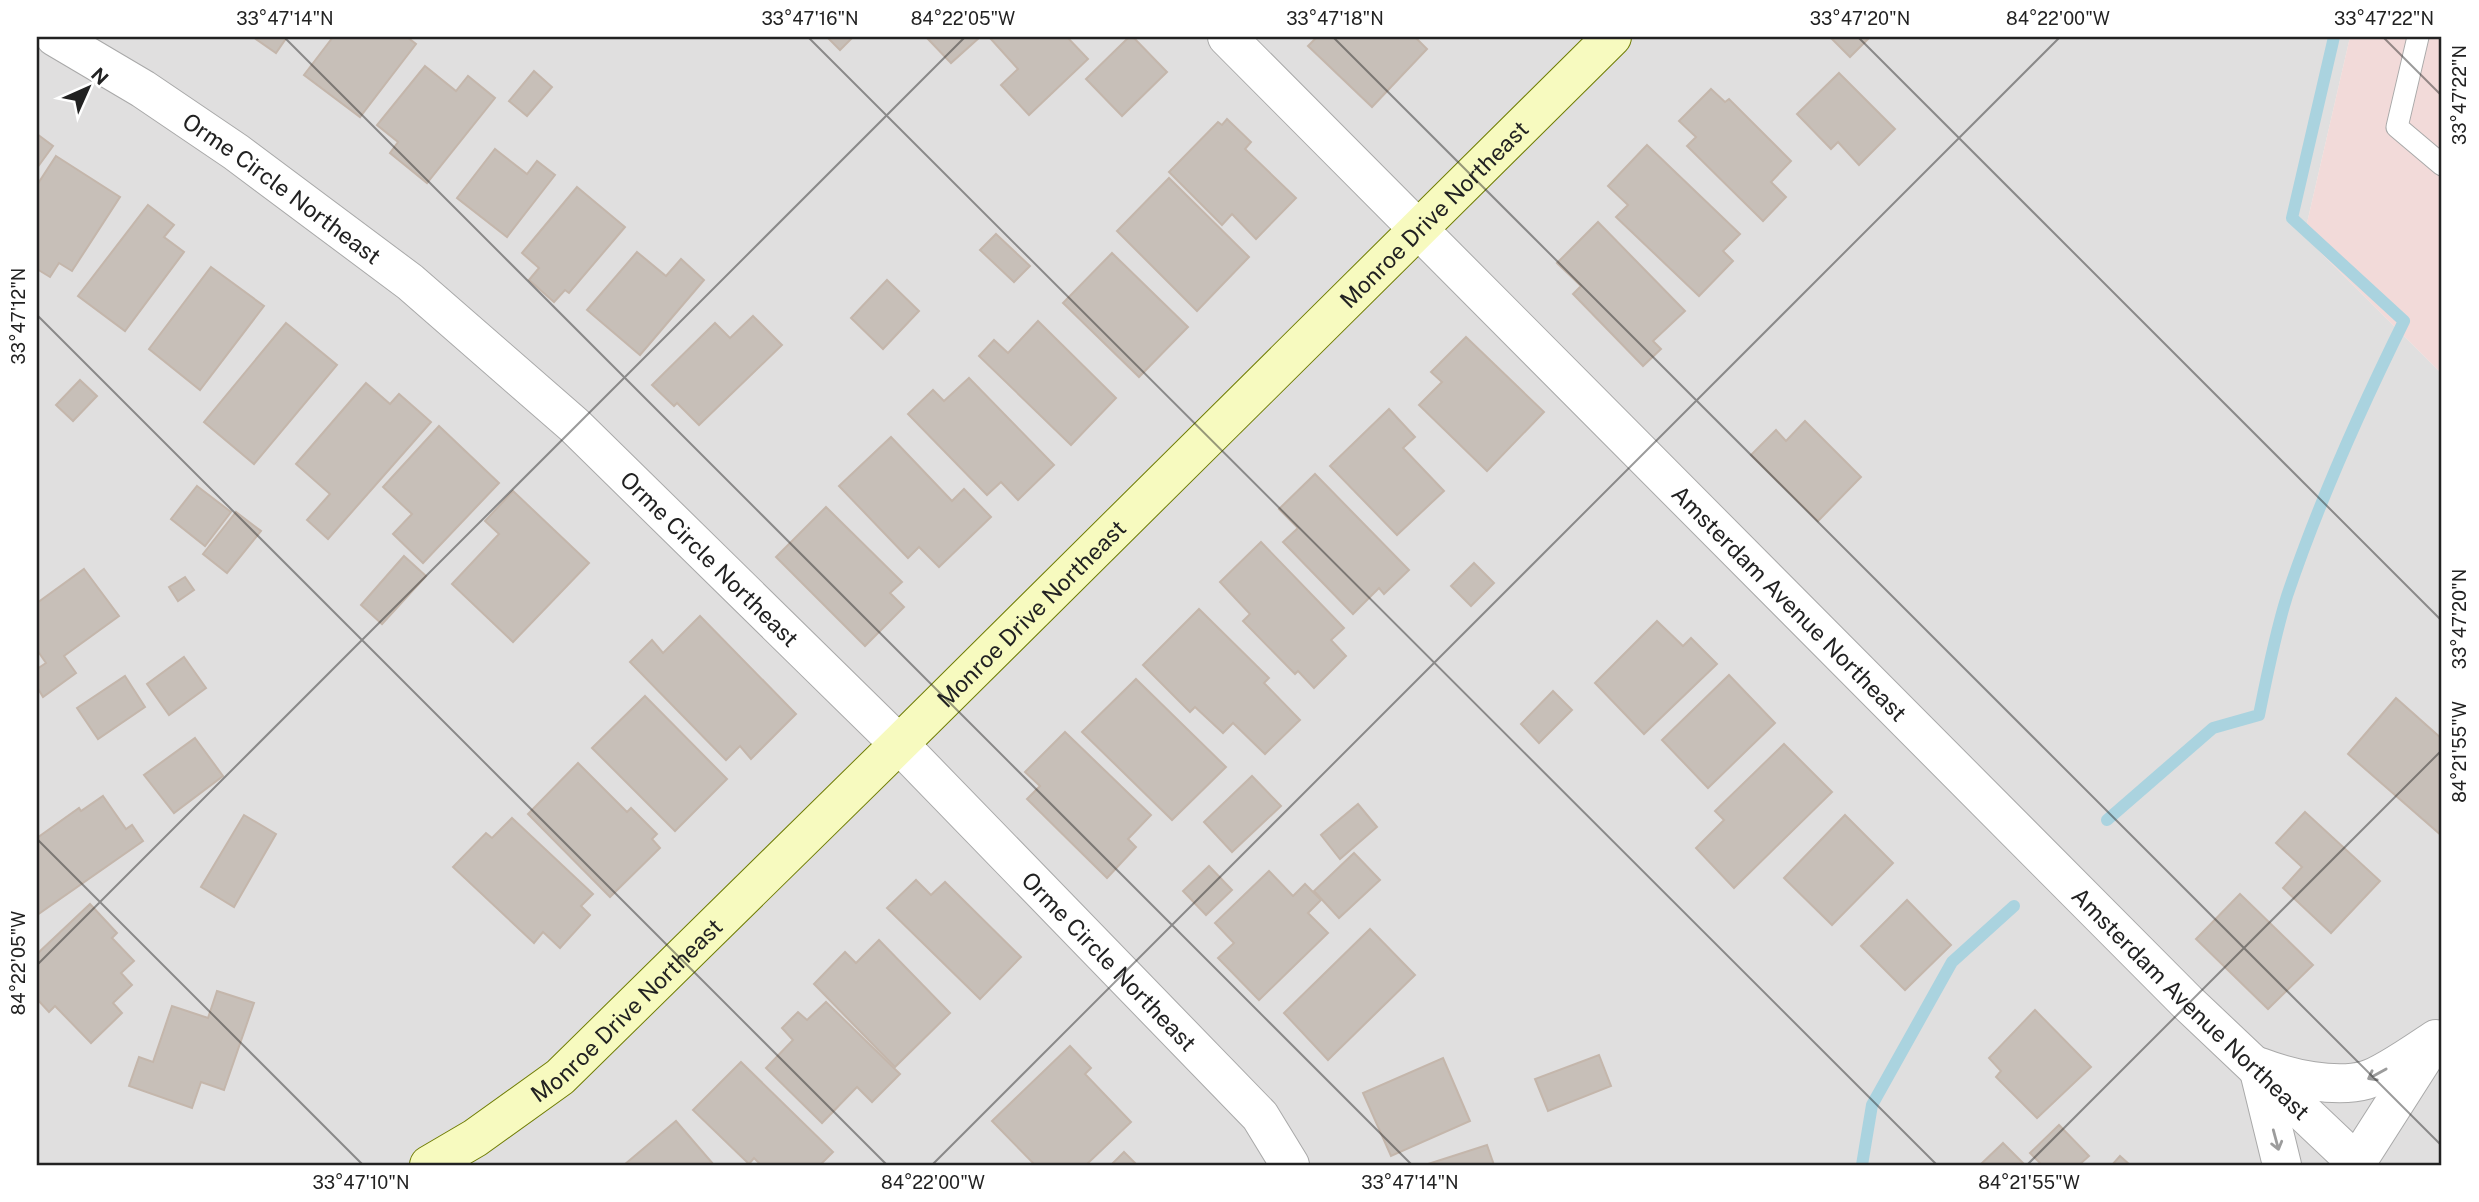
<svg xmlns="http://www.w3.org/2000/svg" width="2479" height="1202" font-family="'Public Sans',sans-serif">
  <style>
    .residential { fill: #e0dfdf }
    .commercial { fill: #f2dad9 }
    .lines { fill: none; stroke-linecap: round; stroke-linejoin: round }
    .stream { stroke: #aad3df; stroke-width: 12 }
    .building { fill: #c7bfb8; stroke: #c4b6ab; stroke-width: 2 }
    .lane-casing { stroke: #a9a9a9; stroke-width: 23 }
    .street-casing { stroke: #a9a9a9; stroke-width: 40 }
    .secondary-casing { stroke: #707d05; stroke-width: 40 }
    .lane { stroke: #fff; stroke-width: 21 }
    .street { stroke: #fff; stroke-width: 38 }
    .secondary { stroke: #f7fabf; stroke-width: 38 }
    .oneway { stroke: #9c9c9c }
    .ticks { fill: none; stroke: #222; stroke-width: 2; stroke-opacity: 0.45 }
    .labels { text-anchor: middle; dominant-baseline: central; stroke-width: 7; stroke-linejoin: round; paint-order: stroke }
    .street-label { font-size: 23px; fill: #222; stroke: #fff }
    .neatline { fill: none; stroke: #222; stroke-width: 2.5 }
    .ticks-label { font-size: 18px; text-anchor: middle; fill: #222 }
  </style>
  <rect width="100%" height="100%" fill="#f2efe9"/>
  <path class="residential" d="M37 37H2350L2304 236 2442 374V1165H37Z"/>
  <path class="commercial" d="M2350 37H2442V374L2304 236Z"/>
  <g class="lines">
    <g class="stream">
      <path d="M2107 820 2213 728 2259 715C2267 675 2275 634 2287 596 2319 501 2360 410 2404 321L2292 218 2334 37"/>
      <path d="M1862 1165 1872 1105 1952 962 2014 906"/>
    </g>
  </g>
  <g class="building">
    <path d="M253 37H287L276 53Z"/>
    <path d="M333 37H407L416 44 360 117 304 75Z"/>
    <path d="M827 37H853L840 50Z"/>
    <path d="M926 37H980L951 63Z"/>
    <path d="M991 37H1067L1088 59 1029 115 1001 85 1018 69 990 38Z"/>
    <path d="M1129 37H1133L1167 72 1122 116 1086 79Z"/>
    <path d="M1317 37H1415L1427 49 1372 107 1308 46Z"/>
    <path d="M1830 37H1870L1850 57Z"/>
    <path d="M425 66 456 91 468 76 495 98 427 183 390 153 398 142 377 125Z"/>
    <path d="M534 71 552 87 527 116 509 101Z"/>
    <path d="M1839 73 1895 129 1859 165 1838 142 1831 149 1797 114Z"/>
    <path d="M1711 89 1725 102 1729 99 1791 161 1771 182 1786 197 1763 221 1687 146 1696 137 1679 121Z"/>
    <path d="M1227 119 1251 142 1245 149 1296 198 1256 239 1232 214 1222 225 1169 172 1218 122 1222 125Z"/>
    <path d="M37 134 53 146 37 168Z"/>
    <path d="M1647 145 1740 234 1723 251 1733 261 1699 296 1616 217 1628 205 1608 186Z"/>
    <path d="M495 149 527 174 537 161 555 175 507 237 457 198Z"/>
    <path d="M56 156 120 197 72 271 59 263 50 277 37 269V185Z"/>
    <path d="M1169 178 1249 257 1197 311 1117 231Z"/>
    <path d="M577 187 625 227 569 293 565 290 554 302 529 280 539 268 522 253Z"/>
    <path d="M148 205 174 225 164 237 184 252 125 331 78 296Z"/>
    <path d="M1598 222 1685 311 1653 341 1661 349 1643 366 1573 294 1581 286 1557 263Z"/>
    <path d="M996 234 1030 266 1014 282 980 250Z"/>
    <path d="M637 252 666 276 681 259 704 280 640 355 587 310Z"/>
    <path d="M1112 253 1188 327 1139 377 1063 303Z"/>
    <path d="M211 267 264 306 200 390 149 349Z"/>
    <path d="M887 280 919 311 883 349 851 318Z"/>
    <path d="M753 316 782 345 699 425 677 403 674 406 652 385 715 323 730 338Z"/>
    <path d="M1038 321 1116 398 1071 445 979 356 994 340 1008 353Z"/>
    <path d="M286 323 337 365 254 464 204 422Z"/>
    <path d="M1466 337 1544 412 1487 471 1419 405 1442 382 1431 372Z"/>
    <path d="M969 378 1054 465 1018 500 1001 482 987 495 908 414 933 390 944 401Z"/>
    <path d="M80 380 97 396 73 421 56 405Z"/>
    <path d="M366 383 390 404 399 394 431 422 328 539 307 520 330 494 296 464Z"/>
    <path d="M1389 409 1415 437 1403 448 1444 491 1397 535 1330 466Z"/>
    <path d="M1805 421 1861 477 1818 521 1751 455 1776 430 1786 441Z"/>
    <path d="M439 426 499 483 423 563 393 534 412 514 383 487Z"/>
    <path d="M891 437 952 501 964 489 991 517 939 567 919 547 908 558 839 486Z"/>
    <path d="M1315 474 1409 570 1384 594 1379 588 1353 614 1283 542 1298 528 1279 509Z"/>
    <path d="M197 486 231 512 205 546 171 519Z"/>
    <path d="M513 491 589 563 513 642 452 584 499 534 485 521Z"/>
    <path d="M826 507 902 582 890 593 904 607 865 646 776 557Z"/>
    <path d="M236 512 261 531 227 573 203 554Z"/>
    <path d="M1261 542 1344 628 1331 640 1346 656 1314 688 1298 671 1295 674 1243 621 1250 614 1220 582Z"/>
    <path d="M404 556 426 576 382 624 361 605Z"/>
    <path d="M1474 563 1494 583 1471 606 1451 586Z"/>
    <path d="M84 569 119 616 64 656 76 673 43 697 37 687V669L46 663 37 650V603Z"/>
    <path d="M185 577 194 590 178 601 169 587Z"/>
    <path d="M1199 609 1269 678 1264 683 1300 720 1265 754 1233 723 1223 733 1195 707 1190 712 1143 665Z"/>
    <path d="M700 616 796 714 751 759 740 746 726 760 630 662 652 640 663 653Z"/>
    <path d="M1657 621 1683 646 1691 638 1717 664 1644 734 1595 683Z"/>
    <path d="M184 657 206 688 169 715 147 684Z"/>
    <path d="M1729 675 1775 723 1708 788 1662 740Z"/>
    <path d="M125 676 145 707 98 739 77 708Z"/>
    <path d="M1136 679 1226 767 1172 820 1082 732Z"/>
    <path d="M1553 691 1572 710 1539 743 1521 724Z"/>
    <path d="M645 696 727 779 675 831 592 748Z"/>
    <path d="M2396 698 2442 739V836L2348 754Z"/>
    <path d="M1065 732 1151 815 1128 839 1136 847 1107 878 1027 799 1040 786 1025 772Z"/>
    <path d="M195 738 223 776 174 813 144 775Z"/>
    <path d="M1784 744 1832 792 1734 888 1696 848 1724 820 1715 811Z"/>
    <path d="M578 763 627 812 631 808 657 834 652 839 660 848 610 897 528 814Z"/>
    <path d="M1252 776 1281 806 1232 852 1204 822Z"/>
    <path d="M103 796 126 829 132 825 143 841 37 915V838L79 808 81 811Z"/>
    <path d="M1358 804 1377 827 1340 859 1321 835Z"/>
    <path d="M2305 812 2380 881 2331 933 2283 888 2302 867 2276 843Z"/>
    <path d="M244 815 276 834 234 907 201 887Z"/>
    <path d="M1845 815 1893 863 1832 925 1784 878Z"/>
    <path d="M512 818 593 894 581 906 590 915 560 948 543 932 534 943 453 867 486 833 492 838Z"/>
    <path d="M1354 853 1380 880 1339 918 1314 891Z"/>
    <path d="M1209 866 1232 890 1206 915 1183 891Z"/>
    <path d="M1269 871 1293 896 1305 884 1321 900 1308 913 1328 933 1259 1000 1218 958 1234 943 1215 923Z"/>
    <path d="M916 880 931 895 945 882 1021 957 980 999 887 908Z"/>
    <path d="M2240 894 2313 965 2268 1009 2196 939Z"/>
    <path d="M1907 900 1951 945 1905 990 1861 946Z"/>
    <path d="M90 904 117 933 112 938 134 961 121 973 132 985 113 1003 122 1013 91 1043 55 1006 49 1012 37 999V954Z"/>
    <path d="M1370 929 1415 975 1328 1060 1284 1013Z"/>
    <path d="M879 940 950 1013 895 1067 814 984 845 952 856 963Z"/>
    <path d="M217 991 254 1003 224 1090 201 1082 192 1108 129 1086 139 1057 153 1062 172 1006 208 1018Z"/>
    <path d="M826 1002 900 1074 872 1102 857 1087 822 1123 766 1068 793 1040 782 1028 798 1012 807 1020Z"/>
    <path d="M2035 1010 2091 1067 2037 1118 1996 1077 2001 1071 1989 1058Z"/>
    <path d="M1070 1046 1091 1068 1085 1074 1131 1122 1086 1165H1035L992 1121Z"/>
    <path d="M1599 1055 1611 1086 1548 1111 1535 1079Z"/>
    <path d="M1443 1058 1470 1121 1391 1156 1363 1093Z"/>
    <path d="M741 1062 833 1152 820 1165H761L754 1158 749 1164 693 1110Z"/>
    <path d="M676 1121 714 1165H624Z"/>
    <path d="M2059 1125 2089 1156 2079 1165H2042L2030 1153Z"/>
    <path d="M2003 1143 2025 1165H1980Z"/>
    <path d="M1487 1145 1494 1165H1425Z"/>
    <path d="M1124 1152 1137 1165H1111Z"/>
    <path d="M2120 1156 2130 1165H2112Z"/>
  </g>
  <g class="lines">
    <defs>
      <path id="lane" d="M2418 37 2397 127 2442 165"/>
      <g id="street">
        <path id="s1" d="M55 37 143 89 236 152 410 282 574 425 899 744 1260 1116 1290 1165"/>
        <path id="s2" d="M1227 37 2187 1002 2357 1163"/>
        <path d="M2258 1067 2282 1165"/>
        <path d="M2260 1067C2289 1078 2335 1089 2366 1080 2384 1075 2419 1050 2436 1039"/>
        <path d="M2355 1165 2431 1046"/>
      </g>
      <g id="secondary">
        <path id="s3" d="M429 1165 475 1138 560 1077 899 744 1612 37"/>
      </g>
    </defs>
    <use href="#lane" class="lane-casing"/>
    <use href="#street" class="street-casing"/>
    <use href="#secondary" class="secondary-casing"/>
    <use href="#lane" class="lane"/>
    <use href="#street" class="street"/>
    <use href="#secondary" class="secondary"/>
  </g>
  <defs><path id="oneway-shaft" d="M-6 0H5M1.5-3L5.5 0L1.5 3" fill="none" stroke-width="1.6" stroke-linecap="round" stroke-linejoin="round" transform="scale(1.75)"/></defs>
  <g class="oneway">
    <use href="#oneway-shaft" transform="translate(2377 1074) rotate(151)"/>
    <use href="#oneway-shaft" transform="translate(2276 1140) rotate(75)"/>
  </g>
  <path class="ticks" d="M284 37 1412 1165M808 37 1937 1165M1333 37 2442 1146M1858 37 2442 621M2383 37 2442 96M37 315 887 1165M37 839 363 1165M37 965 965 37M932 1165 2060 37M2027 1165 2442 750"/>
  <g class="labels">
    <g class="street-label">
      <text stroke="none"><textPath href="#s1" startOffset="273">Orme Circle Northeast</textPath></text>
      <text stroke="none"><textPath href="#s3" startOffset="1386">Monroe Drive Northeast</textPath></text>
      <text stroke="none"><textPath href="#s1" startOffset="840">Orme Circle Northeast</textPath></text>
      <text stroke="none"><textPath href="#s2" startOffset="798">Amsterdam Avenue Northeast</textPath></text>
      <text stroke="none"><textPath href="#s3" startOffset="819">Monroe Drive Northeast</textPath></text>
      <text stroke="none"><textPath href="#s1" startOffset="1407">Orme Circle Northeast</textPath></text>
      <text stroke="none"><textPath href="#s2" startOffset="1365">Amsterdam Avenue Northeast</textPath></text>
      <text stroke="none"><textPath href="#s3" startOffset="252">Monroe Drive Northeast</textPath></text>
    </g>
  </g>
  <rect width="2479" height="1202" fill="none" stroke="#ffffff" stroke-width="77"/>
  <g transform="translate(88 88) rotate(45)" stroke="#ffffff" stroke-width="5" paint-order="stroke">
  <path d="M0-5L12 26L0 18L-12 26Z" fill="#222222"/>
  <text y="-10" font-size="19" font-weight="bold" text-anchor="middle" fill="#222222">N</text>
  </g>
  <rect x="38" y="38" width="2402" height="1126" class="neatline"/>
  <g class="ticks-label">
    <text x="285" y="25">33°47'14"N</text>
    <text x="810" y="25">33°47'16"N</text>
    <text x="963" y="25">84°22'05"W</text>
    <text x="1335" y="25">33°47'18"N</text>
    <text x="1860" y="25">33°47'20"N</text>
    <text x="2058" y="25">84°22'00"W</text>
    <text x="2384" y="25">33°47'22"N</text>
    <text transform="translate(2460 95) rotate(-90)" y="6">33°47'22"N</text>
    <text transform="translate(19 316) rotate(-90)" y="6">33°47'12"N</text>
    <text transform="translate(2460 619) rotate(-90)" y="6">33°47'20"N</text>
    <text transform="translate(2460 752) rotate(-90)" y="6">84°21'55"W</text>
    <text transform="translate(19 963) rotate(-90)" y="6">84°22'05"W</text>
    <text x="361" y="1189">33°47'10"N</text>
    <text x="933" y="1189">84°22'00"W</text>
    <text x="1410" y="1189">33°47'14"N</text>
    <text x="2029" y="1189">84°21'55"W</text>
  </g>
</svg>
